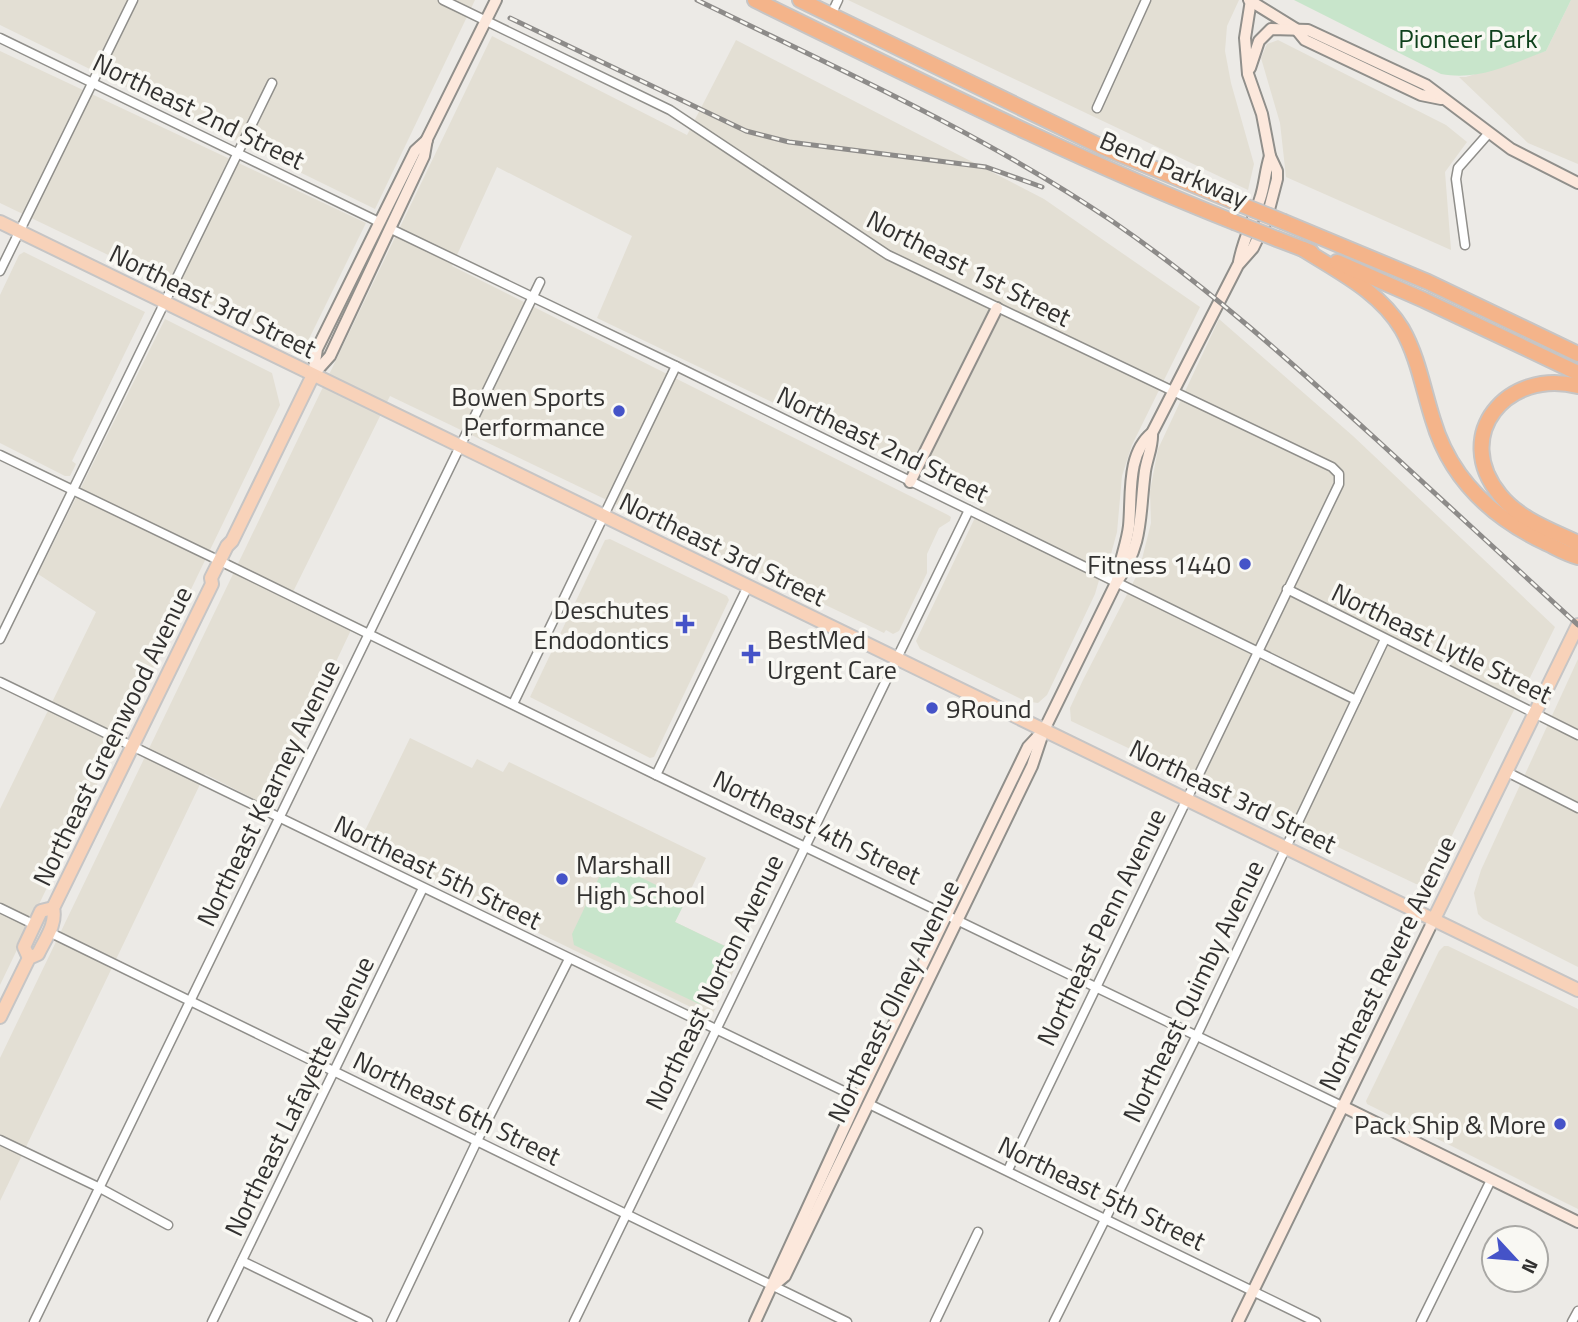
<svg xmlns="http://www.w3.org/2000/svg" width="1578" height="1322" font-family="'Titillium Web',sans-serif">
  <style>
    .built { fill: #e3dfd4 }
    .green { fill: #c8e5cb }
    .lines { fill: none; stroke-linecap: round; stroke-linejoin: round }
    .street-casing { stroke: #908f8b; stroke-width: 11 }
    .secondary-casing { stroke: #908f8b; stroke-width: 14 }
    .primary-casing { stroke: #c6c5c5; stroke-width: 16 }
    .highway-casing { stroke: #c6c5c5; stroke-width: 18 }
    .street { stroke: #fff; stroke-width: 8 }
    .secondary { stroke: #fce8dc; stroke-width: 10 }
    .primary { stroke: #f8d2b9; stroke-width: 12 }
    .highway { stroke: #f4b48a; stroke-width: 14 }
    .rail-casing { stroke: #8d8b89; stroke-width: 5 }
    .rail { stroke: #f9f8f3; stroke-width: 2.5; stroke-dasharray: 8; stroke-linecap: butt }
    .highway-bridge-casing { stroke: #c6c5c5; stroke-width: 18; stroke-linecap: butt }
    .highway-bridge { stroke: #f4b48a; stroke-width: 14 }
    .poi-dot { fill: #4553c8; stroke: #f9f8f3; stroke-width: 2.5 }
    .labels { text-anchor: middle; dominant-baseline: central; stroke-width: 7; stroke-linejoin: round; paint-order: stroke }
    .park-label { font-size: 26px; fill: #0e401b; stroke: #f9f8f3 }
    .street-label { font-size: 26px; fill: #323130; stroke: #f9f8f3 }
    .poi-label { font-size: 26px; fill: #323130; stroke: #f9f8f3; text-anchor: end }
  </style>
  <rect width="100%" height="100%" fill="#eceae6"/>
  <g class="built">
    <path d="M0 0H475L375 209 0 25Z"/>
    <path d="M848 0H1239L1227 26 1225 51 1231 83 1254 164 1248 190Z"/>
    <path d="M1571 0H1578V164L1528 143 1459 77H1466L1546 51Z"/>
    <path d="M492 36 687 135 736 40 1044 199 1200 307 1132 445 1122 476 1117 532 1111 554 1104 563 1095 594 1047 695 1038 703 1025 701 920 649 916 641 982 503 597 318 632 236 497 167 452 266 948 515 951 517 950 521 939 528 927 554V573L899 631 893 634 886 630 884 633 390 396 289 600 351 630 268 806 205 774 0 1201V1058Z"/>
    <path d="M1278 40 1446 125 1467 142 1445 172 1451 250 1286 177 1280 123 1261 58 1267 44Z"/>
    <path d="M0 51 366 223 304 349 0 203Z"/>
    <path d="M24 252 145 312 72 461 76 464 70 476H65L0 443V295L19 255Z"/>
    <path d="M165 319 272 373 280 405 0 985V809L96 612 38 574Z"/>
    <path d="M1219 319 1353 436 1555 627 1427 886 1416 884 1071 721 1070 708 1083 680 1139 571 1151 523 1150 491 1158 449Z"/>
    <path d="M610 539 727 596 729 600 654 757 650 758 530 697 605 540Z"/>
    <path d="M1578 659V967L1483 919 1478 914 1474 893 1481 870Z"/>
    <path d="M410 738 472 768 477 759 503 772 509 762 706 858 675 922 742 954 711 1017 358 845Z"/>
    <path d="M1444 946H1448L1578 1009V1209L1367 1104 1366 1101 1439 951Z"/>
  </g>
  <g class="green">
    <path d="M1294 0H1571L1546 51C1510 64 1480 81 1441 74Z"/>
    <path d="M614 864 686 900 675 922 733 950 709 1000 699 1004 574 945 572 934 604 867Z"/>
  </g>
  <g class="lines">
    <defs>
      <g id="street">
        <path d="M443 0 670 110 888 255 1332 467 1339 474V484L1008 1170"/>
        <path d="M831 15 838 0"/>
        <path d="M0 38 379 222"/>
        <path d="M1097 108 1146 0"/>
        <path d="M391 229 676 366 1356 700"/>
        <path d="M1465 245 1456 179 1458 168 1488 134"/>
        <path d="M0 271 133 0"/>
        <path d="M0 455 220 561"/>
        <path d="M226 564 656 775 1342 1106"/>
        <path d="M1287 589 1578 735"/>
        <path d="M0 639 272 83"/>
        <path d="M0 682 858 1098"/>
        <path d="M513 704 676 366"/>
        <path d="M1507 772 1578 808"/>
        <path d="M656 775 748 586"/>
        <path d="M0 908 35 925"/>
        <path d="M49 932 847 1322"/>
        <path d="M869 1104 1316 1322"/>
        <path d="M0 1140 98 1187 168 1225"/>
        <path d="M242 1261 368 1322"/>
        <path d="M34 1322 540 282"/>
        <path d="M212 1322 423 888"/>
        <path d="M391 1322 477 1141 569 959"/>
        <path d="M574 1322 969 510"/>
        <path d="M935 1322 978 1232"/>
        <path d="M1054 1322 1196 1037 1385 639"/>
        <path d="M1421 1322 1491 1180"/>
        <path d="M1572 1322 1578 1311"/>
      </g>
      <g id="secondary">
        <path d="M1249 0 1296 29 1305 40 1421 95 1441 99"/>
        <path d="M1250 68 1259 41 1271 29 1308 30 1426 85 1511 149 1578 183"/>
        <path d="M1239 262C1243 240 1253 221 1260 199 1265 185 1265 171 1270 156"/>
        <path d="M313 375 330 356 424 156 427 139 496 0"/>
        <path d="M313 375 317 349 415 151 427 140"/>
        <path d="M910 482 997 308"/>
        <path d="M1117 580C1119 562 1127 544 1129 526 1132 496 1126 454 1152 433L1238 265 1253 248 1266 221 1277 179V171L1270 156 1262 114 1248 74 1245 38 1251 0"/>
        <path d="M1342 1106 1578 1222"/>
        <path d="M773 1286 785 1276 1032 766 1044 730 1116 583C1144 544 1139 516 1145 471 1147 458 1153 446 1152 433"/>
        <path d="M755 1322 858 1098 1028 747 1043 731"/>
        <path d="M1238 1322 1434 919"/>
      </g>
      <g id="primary">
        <path d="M0 222 1578 990"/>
        <path d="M1434 919 1578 625"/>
        <path d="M29 958 24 947 41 911 53 908"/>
        <path d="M0 1017 29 958 38 954C45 939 57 924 53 908L212 584 211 578 227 546 232 541 313 375"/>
      </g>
      <g id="highway">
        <path d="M755 0C913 77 1070 157 1234 222"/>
        <path d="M800 0 1102 147 1242 205"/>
        <path d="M1284 222 1428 282 1578 354"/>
        <path d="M1277 239 1311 252"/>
        <path d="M1303 249C1339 272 1379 291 1402 329 1418 357 1423 389 1433 420 1450 478 1490 516 1544 542 1555 547 1566 554 1578 557"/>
        <path d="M1337 262 1424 300 1578 373"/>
        <path d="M1578 386C1507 368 1451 435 1500 495 1519 519 1551 530 1578 543"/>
      </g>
    </defs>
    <use href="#street" class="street-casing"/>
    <use href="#secondary" class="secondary-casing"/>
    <use href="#primary" class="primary-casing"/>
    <use href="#highway" class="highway-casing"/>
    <use href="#street" class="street"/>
    <use href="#secondary" class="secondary"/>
    <use href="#primary" class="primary"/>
    <use href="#highway" class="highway"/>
    <defs>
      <g id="rail">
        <path d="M697 0C838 69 982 133 1112 221 1207 286 1292 363 1377 440 1444 502 1511 563 1578 625"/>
        <path d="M510 18 746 131 789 142 986 167 1042 187"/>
      </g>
    </defs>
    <use href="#rail" class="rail-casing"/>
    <use href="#rail" class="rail"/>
    <defs>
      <g id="highway-bridge">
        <path d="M1242 205 1284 222"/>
        <path d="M1234 222 1277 239"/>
      </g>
    </defs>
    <use href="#highway-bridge" class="highway-bridge-casing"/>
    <use href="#highway-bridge" class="highway-bridge"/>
  </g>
  <g class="poi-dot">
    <circle cx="619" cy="411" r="7"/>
    <circle cx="1245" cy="564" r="7"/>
    <path d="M681.5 613.5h7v7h7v7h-7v7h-7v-7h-7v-7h7z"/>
    <path d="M747.5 643.5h7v7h7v7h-7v7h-7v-7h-7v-7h7z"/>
    <circle cx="932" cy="708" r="7"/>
    <circle cx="562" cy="879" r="7"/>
    <circle cx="1560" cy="1124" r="7"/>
  </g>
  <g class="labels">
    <g class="park-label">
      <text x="1468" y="38">Pioneer Park</text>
    </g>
    <g class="street-label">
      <text transform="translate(199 111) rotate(26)">Northeast 2nd Street</text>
      <text transform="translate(1174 169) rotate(23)">Bend Parkway</text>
      <text transform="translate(969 268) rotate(27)">Northeast 1st Street</text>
      <text transform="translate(213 301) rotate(26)">Northeast 3rd Street</text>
      <text transform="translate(883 444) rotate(26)">Northeast 2nd Street</text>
      <text transform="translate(723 549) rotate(26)">Northeast 3rd Street</text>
      <text transform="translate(1442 643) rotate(26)">Northeast Lytle Street</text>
      <text transform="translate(112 736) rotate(-64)">Northeast Greenwood Avenue</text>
      <text transform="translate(268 793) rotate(-64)">Northeast Kearney Avenue</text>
      <text transform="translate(1233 796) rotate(26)">Northeast 3rd Street</text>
      <text transform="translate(817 827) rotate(26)">Northeast 4th Street</text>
      <text transform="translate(438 872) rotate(26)">Northeast 5th Street</text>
      <text transform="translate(1101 927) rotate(-64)">Northeast Penn Avenue</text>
      <text transform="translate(1387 963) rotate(-64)">Northeast Revere Avenue</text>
      <text transform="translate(714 982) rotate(-64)">Northeast Norton Avenue</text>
      <text transform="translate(1193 991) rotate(-64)">Northeast Quimby Avenue</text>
      <text transform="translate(893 1001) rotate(-64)">Northeast Olney Avenue</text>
      <text transform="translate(299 1096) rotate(-64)">Northeast Lafayette Avenue</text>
      <text transform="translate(457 1108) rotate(26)">Northeast 6th Street</text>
      <text transform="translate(1102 1193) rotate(26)">Northeast 5th Street</text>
    </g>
    <g class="poi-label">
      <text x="605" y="396">Bowen Sports<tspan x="605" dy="30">Performance</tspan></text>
      <text x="1231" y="564">Fitness 1440</text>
      <text x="669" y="609">Deschutes<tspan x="669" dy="30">Endodontics</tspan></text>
      <text x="767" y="639" text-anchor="start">BestMed<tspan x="767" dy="30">Urgent Care</tspan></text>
      <text x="946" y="708" text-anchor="start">9Round</text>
      <text x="576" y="864" text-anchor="start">Marshall<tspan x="576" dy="30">High School</tspan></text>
      <text x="1546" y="1124">Pack Ship &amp; More</text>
    </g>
  </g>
  <g transform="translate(1515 1259) rotate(116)"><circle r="33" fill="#f9f8f3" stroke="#a9a8a5" stroke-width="2"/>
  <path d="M0-5L12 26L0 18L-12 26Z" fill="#4553c8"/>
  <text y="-10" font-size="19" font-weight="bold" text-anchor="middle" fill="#323130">N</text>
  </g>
</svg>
